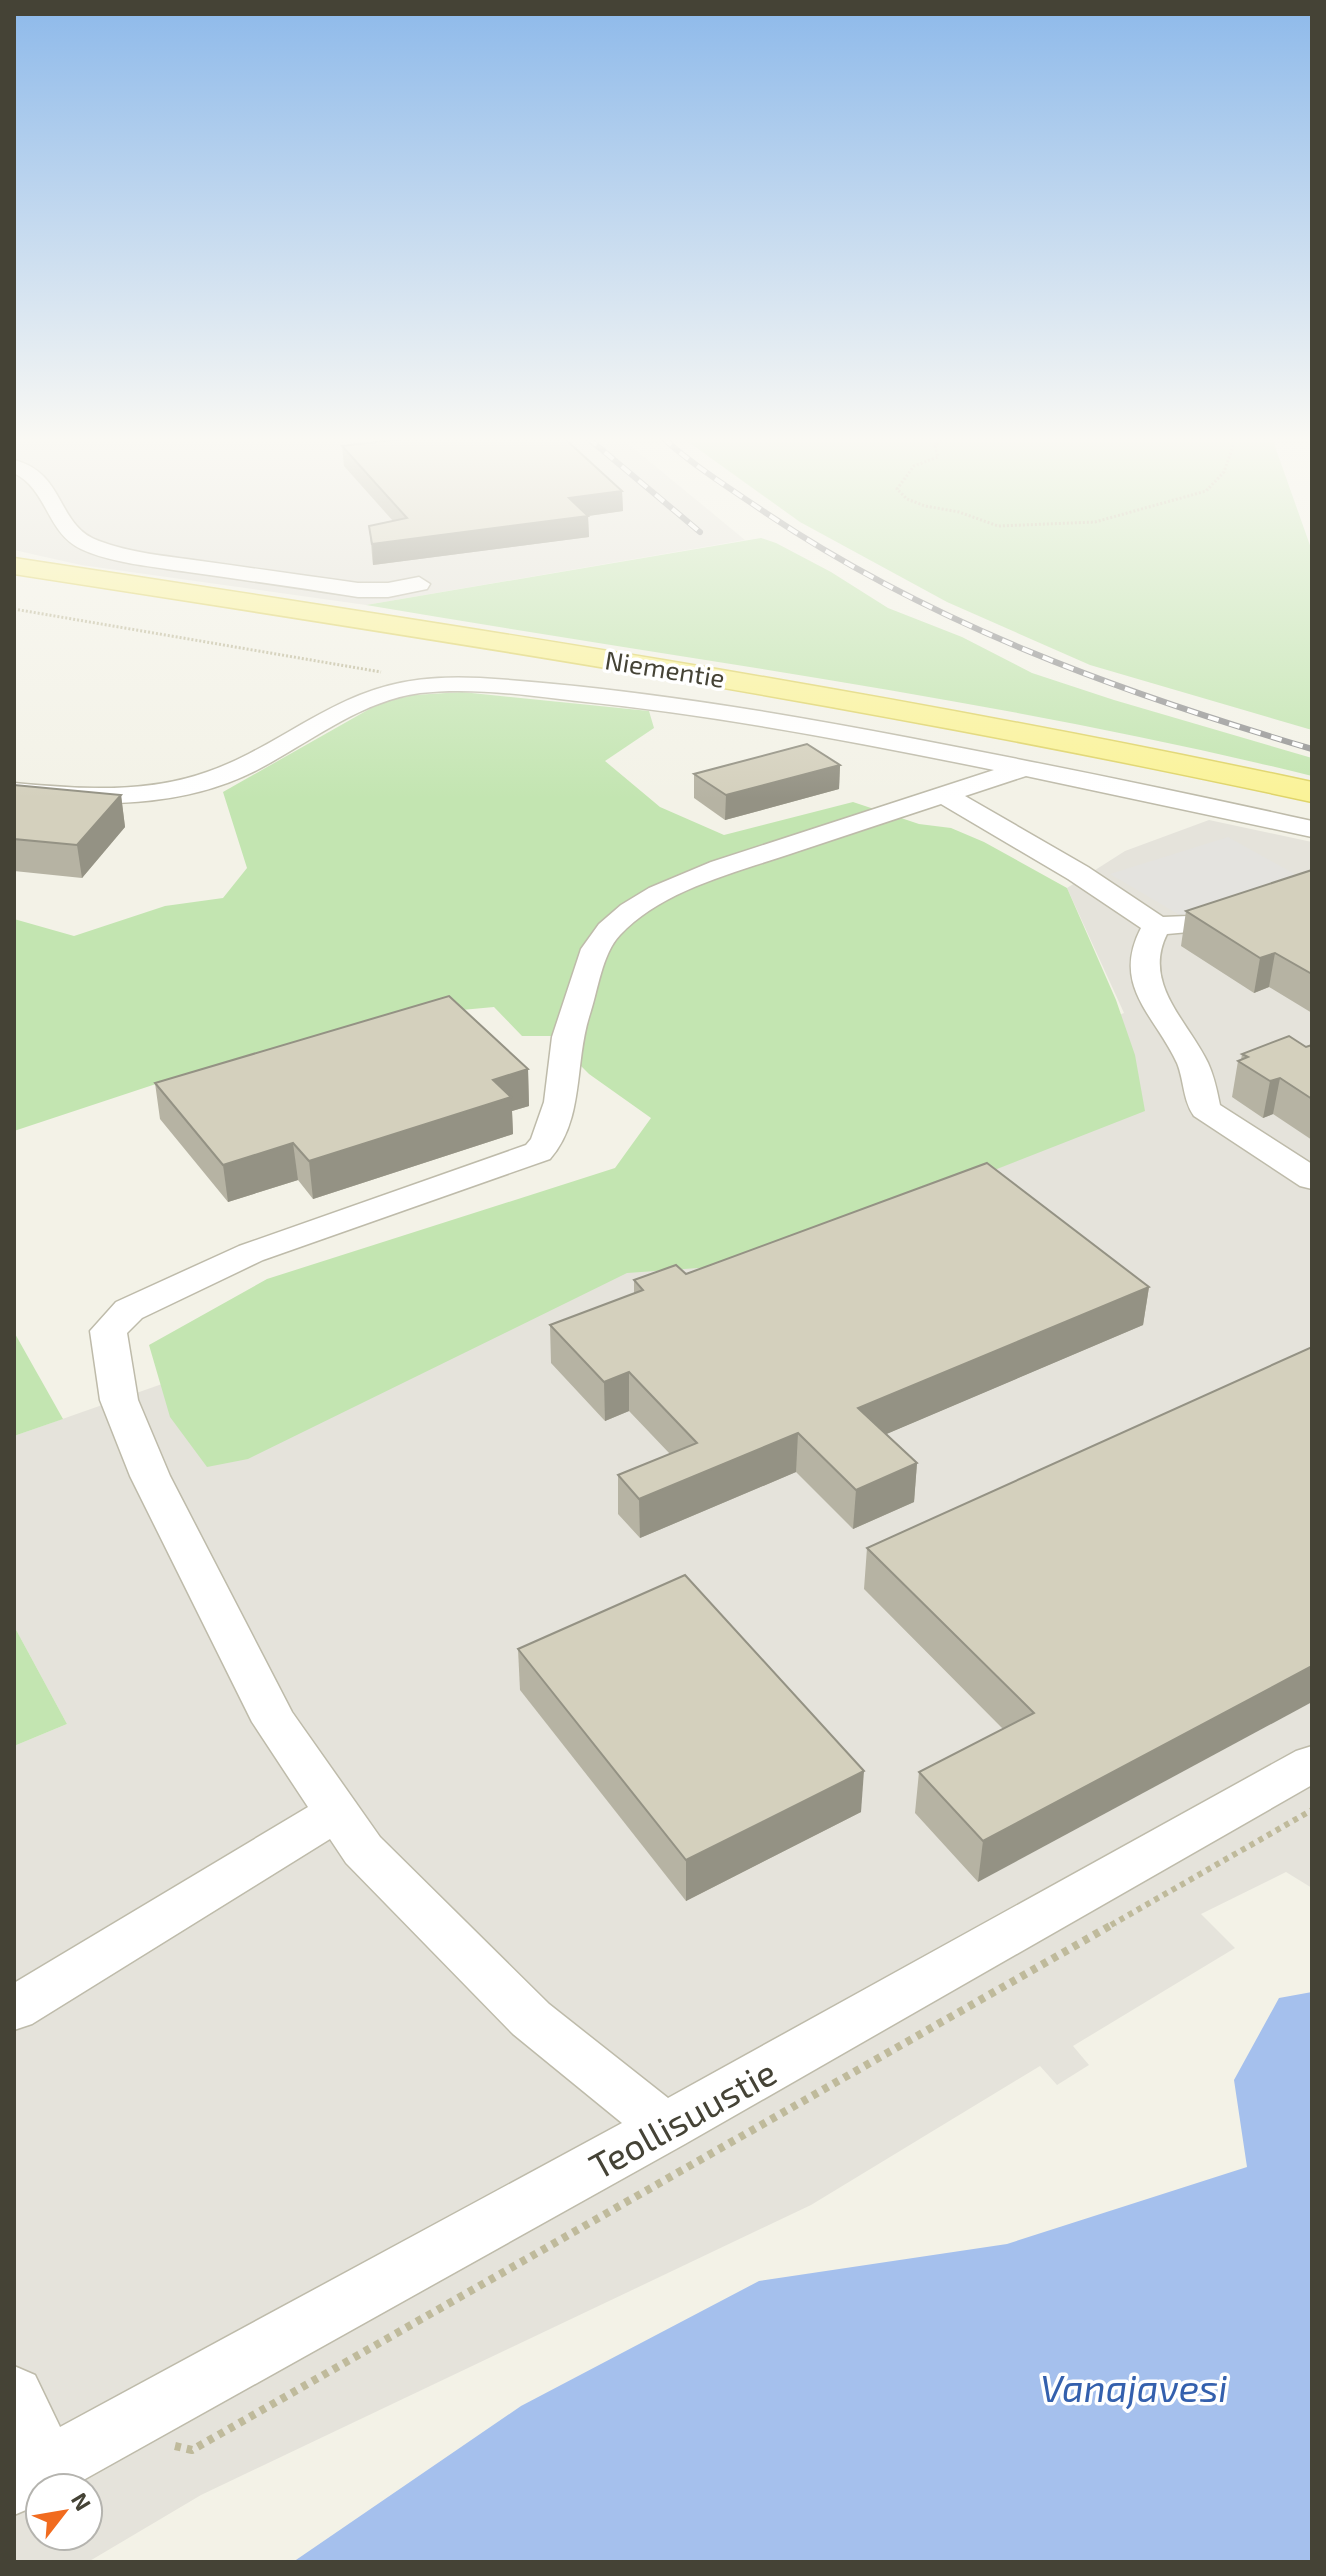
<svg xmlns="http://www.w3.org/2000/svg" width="1326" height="2576" font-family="'Exo 2',sans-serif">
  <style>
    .industrial { fill: #e5e3db; fill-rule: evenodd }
    .green { fill: #c3e5b1 }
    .parking { fill: #e4e3df }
    .water { fill: #a5c0ed }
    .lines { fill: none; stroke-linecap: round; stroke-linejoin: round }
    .minor-casing { stroke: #bebbaa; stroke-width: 3 }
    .major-casing { stroke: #dfd469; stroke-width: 3 }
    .path-far2 { stroke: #bfba9b; stroke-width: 3; stroke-dasharray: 2 2; stroke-linecap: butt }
    .path-far1 { stroke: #bfba9b; stroke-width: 6; stroke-dasharray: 5 5; stroke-linecap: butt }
    .path { stroke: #bfba9b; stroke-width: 8; stroke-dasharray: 6 6; stroke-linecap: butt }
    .minor { fill: #fff; fill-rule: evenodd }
    .major { fill: #faf398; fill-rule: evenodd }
    .rail-casing { stroke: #969696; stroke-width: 6 }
    .rail { stroke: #fff; stroke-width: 4; stroke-dasharray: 11; stroke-linecap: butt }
    .wall { fill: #b6b3a3 }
    .shaded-wall { fill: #949284 }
    .building { fill: #d4d0bd; stroke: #949284; stroke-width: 2 }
    .labels { text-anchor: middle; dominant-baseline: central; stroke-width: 7; stroke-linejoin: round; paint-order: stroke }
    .far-street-label { font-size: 26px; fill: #454336; stroke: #fff }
    .near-street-label { font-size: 36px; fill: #454336; stroke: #fff }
    .near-water-label { font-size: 38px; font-style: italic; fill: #3460ad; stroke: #fff }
  </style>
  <rect width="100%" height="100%" fill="#f3f2e7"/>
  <g class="industrial">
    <path d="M14 438H621L745 540 366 605 81 565 14 550Z"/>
    <path d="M1209 820 1312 842V1888L1286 1872 1201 1914 1235 1948 1073 2046 1089 2065 1057 2085 1040 2066 811 2205 201 2495 88 2562H14V1746L67 1724 14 1626V1436L304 1334 1124 1013 1067 888 1125 851ZM40 2488H88V2536H40Z"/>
  </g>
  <g class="green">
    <path d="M683 438H1272L1312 551V730L1090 665 947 602 800 522Z"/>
    <path d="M761 538 776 543 831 572 888 608 962 637 1032 673 1114 700 1312 758V776C1000 699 682 659 366 605Z"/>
    <path d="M462 692 649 711 654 728 605 761 660 807 724 835 853 802 919 824 951 828 984 842 1067 888 1116 1000 1135 1055 1145 1111 755 1264 627 1273 248 1459 207 1467 170 1417 149 1345 267 1279 615 1168 651 1118 589 1074 551 1036H522L494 1007 429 1013 168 1080 14 1131V919L74 936 165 906 223 898 247 868 223 792 380 703 414 695Z"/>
    <path d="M14 1332 63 1419 14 1436Z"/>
    <path d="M14 1626 67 1724 14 1746Z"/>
  </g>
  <path class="parking" d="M1228 837 1302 878 1183 917 1110 874Z"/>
  <path class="water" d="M1312 1992V2562H293L521 2406 759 2281 1007 2244 1247 2167 1234 2080 1279 1998Z"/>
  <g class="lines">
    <defs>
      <g id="minor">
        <path d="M14 460C66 473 56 526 99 541 130 553 167 556 201 561 253 568 306 576 358 583H388L419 577 430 584 427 589 388 597H358C301 588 245 580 188 572 156 567 110 563 81 549 46 532 48 490 14 473Z"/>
        <path d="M480 678C625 687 768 711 910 738 1045 764 1178 791 1312 821V837L1026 776 965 796 1088 867 1163 917 1188 916 1312 878V895L1200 931 1167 934C1142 984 1188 1021 1208 1063 1214 1076 1217 1090 1220 1105L1312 1164V1189L1300 1186 1194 1116C1183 1101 1184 1080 1177 1063 1154 1014 1111 986 1141 928L1068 879 941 804C892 820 844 836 796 852 738 872 663 889 620 935 602 954 598 990 590 1014 574 1062 585 1119 550 1159L263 1260 142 1318 127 1333 138 1400 170 1476 292 1712 380 1837 549 2004 668 2098 1296 1751 1312 1746V1785L685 2144 69 2488H40V2504L14 2515V2366L35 2375 60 2427 622 2123 513 2034 346 1863 330 1839 32 2024 14 2030V1983L308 1807 252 1722 130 1476 100 1400 90 1331 116 1302 239 1246 526 1145 531 1139 544 1102 552 1037 581 949 599 924 621 905 649 888 711 862 994 770C856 742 717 715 577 701 526 695 471 687 420 693 360 701 309 743 257 770 181 809 96 806 14 799V783C79 789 145 794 207 772 262 753 307 716 360 695 399 679 438 676 480 678Z"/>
      </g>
      <path id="major" d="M14 558C448 624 882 690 1312 782V802C882 708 448 641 14 574Z"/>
    </defs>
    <use href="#minor" class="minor-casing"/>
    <use href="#major" class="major-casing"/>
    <g class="path-far2">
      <path d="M944 438 935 446 938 457 914 466 897 489 907 499 925 506 959 512 998 526 1095 522 1206 491 1224 472 1236 438"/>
      <path d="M14 609 381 672"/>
    </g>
    <path class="path-far1" d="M1111 1925 1312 1810"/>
    <path class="path" d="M175 2446 192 2450 1115 1923"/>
    <use href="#minor" class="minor"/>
    <use href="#major" class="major"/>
    <defs>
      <g id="rail">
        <path d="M588 438 700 532"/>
        <path d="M663 438C695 467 731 489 766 513 933 625 1120 692 1312 749"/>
      </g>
    </defs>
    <use href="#rail" class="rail-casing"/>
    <use href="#rail" class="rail"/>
  </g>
  <g class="wall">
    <path d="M342 446 622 491 623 511 588 516 589 537 373 565 369 526 393 521 344 466Z"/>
    <path d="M840 765 839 789 725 820 694 798V774Z"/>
    <path d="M14 785 121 795 125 827 82 878 14 871Z"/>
    <path d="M1312 870V1013L1269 987 1254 993 1181 946 1186 911Z"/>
    <path d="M1312 1045V1140L1273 1114 1263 1118 1232 1097 1238 1061 1241 1060 1242 1054 1306 1047Z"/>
    <path d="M528 1069 529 1106 512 1111 513 1134 313 1199 298 1180 228 1202 160 1119 155 1083Z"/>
    <path d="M686 1274 1149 1287 1143 1325 886 1434 917 1463 914 1502 853 1529 796 1472 640 1538 618 1514V1475L670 1454 629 1411 605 1421 551 1363 550 1325 634 1294V1280Z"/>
    <path d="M1312 1347 978 1882 915 1813 919 1772 1003 1729 864 1589 867 1548Z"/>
    <path d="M518 1649 861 1812 686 1901 520 1690Z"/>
  </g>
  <g class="shaded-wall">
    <path d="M622 491 623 511 588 516 589 537 373 565 372 544 569 498Z"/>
    <path d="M840 765 839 789 725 820 726 795Z"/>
    <path d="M121 795 125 827 82 878 77 845Z"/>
    <path d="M1275 953 1269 987 1254 993 1260 958Z"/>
    <path d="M528 1069 529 1106 512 1111 513 1134 313 1199 309 1161 493 1080Z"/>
    <path d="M1280 1078 1273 1114 1263 1118 1270 1081Z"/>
    <path d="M293 1143 298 1180 228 1202 223 1165Z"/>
    <path d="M1149 1287 1143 1325 856 1447 858 1408Z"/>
    <path d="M629 1372V1411L605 1421 604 1382Z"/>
    <path d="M798 1433 796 1472 640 1538 639 1499Z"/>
    <path d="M917 1463 914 1502 853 1529 856 1490Z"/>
    <path d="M1312 1666V1702L978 1882 983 1841Z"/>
    <path d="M864 1771 861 1812 686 1901V1860Z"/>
  </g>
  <g class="building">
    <path d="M411 438H564L622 491 569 498 588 516 372 544 369 526 407 518 342 446Z"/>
    <path d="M807 744 840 765 726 795 694 774Z"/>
    <path d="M14 785 121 795 77 845 14 839Z"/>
    <path d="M1312 870V974L1275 953 1260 958 1186 911Z"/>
    <path d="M449 996 528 1069 493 1080 511 1097 309 1161 293 1143 223 1165 155 1083Z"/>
    <path d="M1289 1036 1306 1047 1312 1045V1099L1280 1078 1270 1081 1238 1061 1248 1057 1242 1054Z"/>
    <path d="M987 1163 1149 1287 858 1408 917 1463 856 1490 798 1433 639 1499 618 1475 697 1443 629 1372 604 1382 550 1325 643 1290 634 1280 676 1265 686 1274Z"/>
    <path d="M1312 1347V1666L983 1841 919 1772 1034 1713 867 1548Z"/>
    <path d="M685 1575 864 1771 686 1860 518 1649Z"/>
  </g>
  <linearGradient id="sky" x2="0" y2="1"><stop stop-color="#8db9ea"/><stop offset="0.55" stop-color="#faf9f4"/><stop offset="1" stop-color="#faf9f4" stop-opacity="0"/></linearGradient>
  <rect width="1326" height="799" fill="url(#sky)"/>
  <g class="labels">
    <g class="far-street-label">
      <text transform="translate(665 668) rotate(9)">Niementie</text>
    </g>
    <g class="near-street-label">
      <text transform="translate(682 2118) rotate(-29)">Teollisuustie</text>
    </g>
    <g class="near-water-label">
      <text x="1134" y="2387">Vanajavesi</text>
    </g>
  </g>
  <rect width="1326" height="2576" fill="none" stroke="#454336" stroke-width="32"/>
  <g transform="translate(64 2512) rotate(59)"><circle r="38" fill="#ffffff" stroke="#b5b4af" stroke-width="2"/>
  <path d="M0-6L14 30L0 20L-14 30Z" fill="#f16b1f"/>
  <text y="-12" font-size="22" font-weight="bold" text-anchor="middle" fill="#454336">N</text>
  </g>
</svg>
